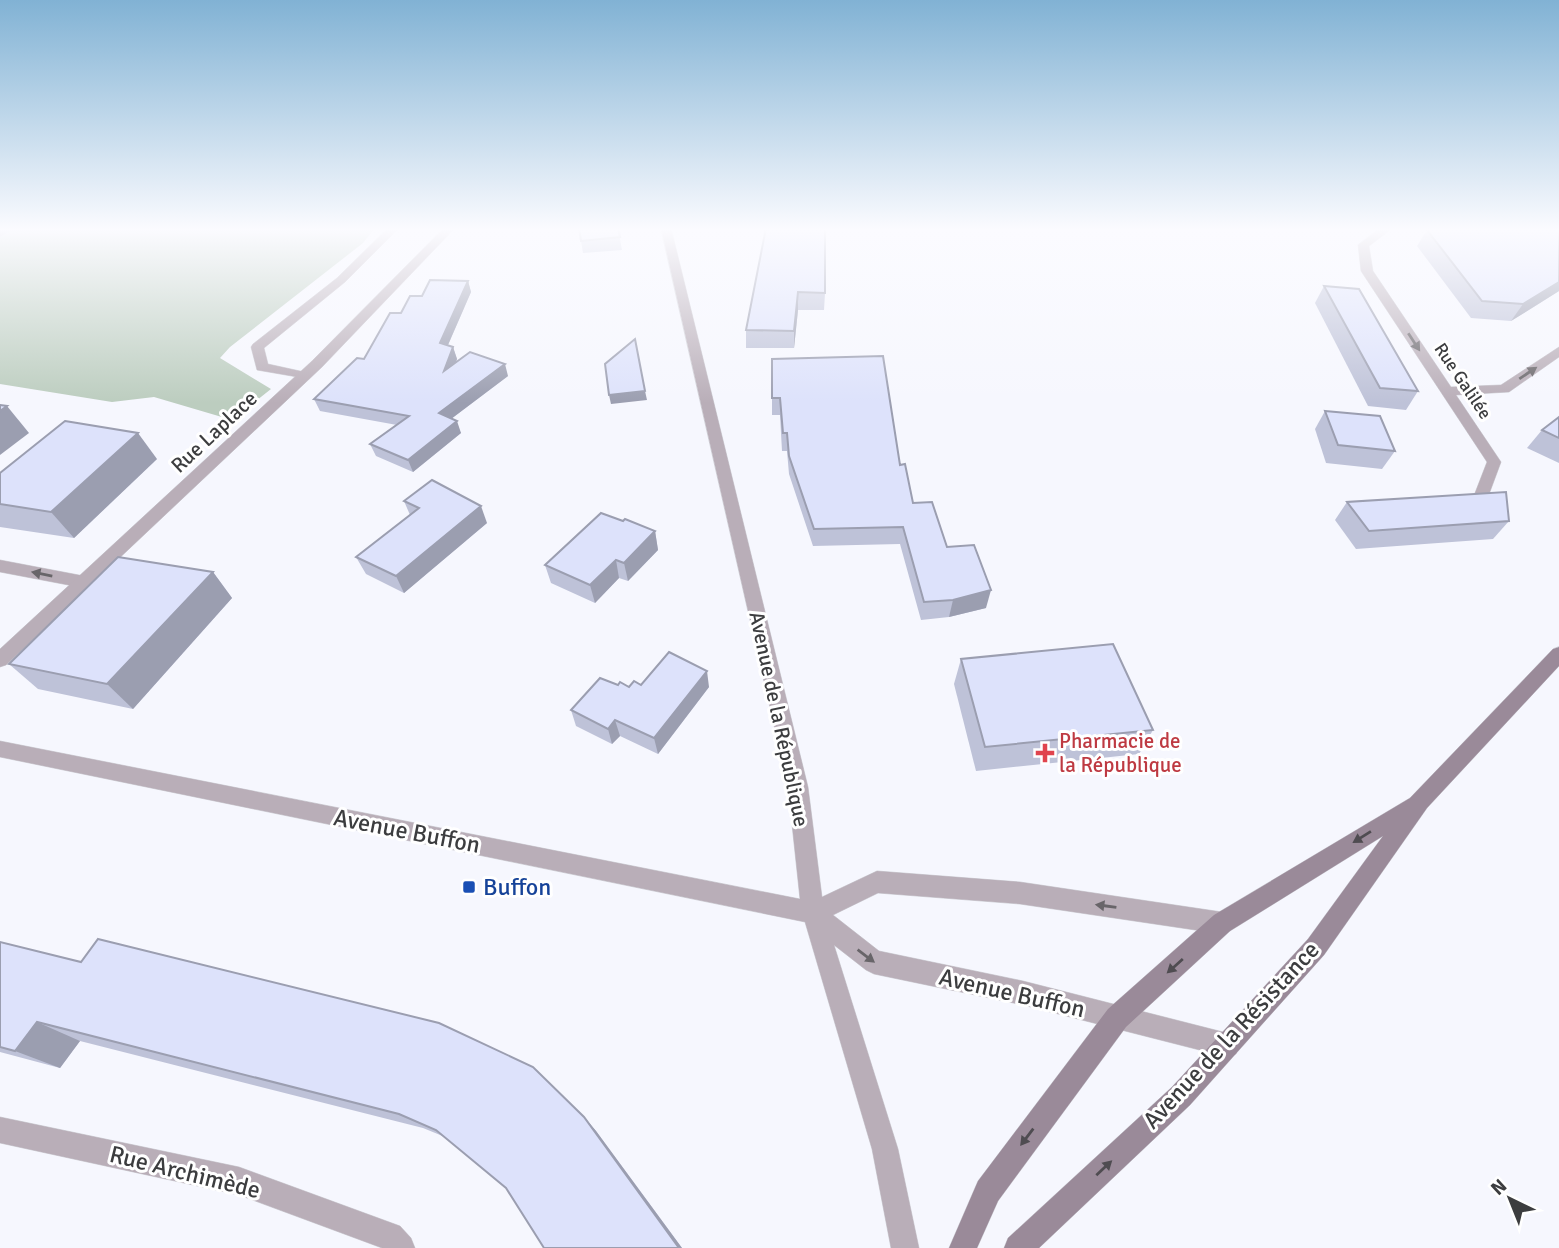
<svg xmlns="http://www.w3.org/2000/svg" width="1559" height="1248" font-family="Signika,sans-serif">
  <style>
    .green { fill: #bccdbf }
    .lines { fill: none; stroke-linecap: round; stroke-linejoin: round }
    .lane-casing { stroke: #d1d2d8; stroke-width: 1 }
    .street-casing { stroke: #d1d2d8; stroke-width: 1 }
    .secondary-casing { stroke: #d1d2d8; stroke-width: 1 }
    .lane { fill: #b9aeb8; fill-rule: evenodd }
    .street { fill: #b9aeb8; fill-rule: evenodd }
    .secondary { fill: #9a8a99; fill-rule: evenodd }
    .wall { fill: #bec2d8 }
    .shaded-wall { fill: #9b9eb0 }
    .building { fill: #dde2fb; stroke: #9b9eb0; stroke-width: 2 }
    .oneway { fill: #686569 }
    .oneway2 { fill: #4f4c51 }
    .health-dot { fill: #e0444e; stroke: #fff; stroke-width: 2.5 }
    .transit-dot { fill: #1a4fb4; stroke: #fff; stroke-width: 2.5 }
    .labels { text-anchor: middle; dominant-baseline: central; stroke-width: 6; stroke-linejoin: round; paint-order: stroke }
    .far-street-label { font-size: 18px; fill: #3c3d3f; stroke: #fff }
    .street-label { font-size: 21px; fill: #3c3d3f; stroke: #fff }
    .health-label { font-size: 21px; fill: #be3a42; stroke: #fff; text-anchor: start }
    .near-street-label { font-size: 24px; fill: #3c3d3f; stroke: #fff }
    .near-transit-label { font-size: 24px; fill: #164399; stroke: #fff; text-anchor: start }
  </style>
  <rect width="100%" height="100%" fill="#f6f7fe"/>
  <path class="green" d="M15 228H375L363 243 230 347 220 358 271 389 232 420 154 397 112 402 0 384V237Z"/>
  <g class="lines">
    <defs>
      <g id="lane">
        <path d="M388 228H399L345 282 264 348 268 364 309 373V379L257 370 251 347 253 344 337 278Z"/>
        <path d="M0 560 84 576 92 582 84 588 0 572Z"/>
      </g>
      <g id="street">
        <path d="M444 228H455L322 367 6 665 0 667V649L312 361Z"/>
        <path d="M661 228H671L808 787 822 897 877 871 1020 882 1222 912 1230 915 1233 923 1230 931 1222 934 1020 904 878 893 833 915 879 951 1023 981 1227 1033 1236 1036 1239 1045 1236 1054 1227 1057 1023 1005 874 974 866 970 834 945 898 1149 919 1248H891L872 1149 805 922 0 757V741L800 899 788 787Z"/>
        <path d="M1380 228H1393L1369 246 1373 271 1451 387 1501 385 1559 347V357L1509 392 1456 395 1501 462 1488 497 1483 498 1475 493 1487 462 1361 271 1358 245Z"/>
        <path d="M0 1117 239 1167 400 1226 411 1238 415 1248H382L239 1195 0 1143Z"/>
      </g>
      <path id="secondary" d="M1559 647V666L1427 808 1324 955 1190 1105 1039 1248H1004L1008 1238 1172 1087 1308 939 1383 836 1230 931 1126 1027 998 1201 977 1248H949L978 1181 1108 1009 1214 915 1410 798 1553 649Z"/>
    </defs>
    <use href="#lane" class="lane-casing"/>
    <use href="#street" class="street-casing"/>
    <use href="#secondary" class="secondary-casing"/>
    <use href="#lane" class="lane"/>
    <use href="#street" class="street"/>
    <use href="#secondary" class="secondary"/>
  </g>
  <g class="wall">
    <path d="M579 228H618L622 250 583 253Z"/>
    <path d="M766 228 825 293 824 310H798L794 348H746V330Z"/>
    <path d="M1559 228V291L1511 321 1471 318 1417 246 1427 230Z"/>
    <path d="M468 281 471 292 448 345 453 347 457 359 456 362 508 376 451 419 461 433 413 472 376 456 370 444 397 425 320 411 314 399 364 359 401 313 422 296Z"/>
    <path d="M1324 286 1418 391 1406 410 1368 406 1315 303Z"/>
    <path d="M772 359 900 465 913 503 947 547 986 608 949 617 921 620 900 544 813 546 789 474 787 451H782L780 415H772Z"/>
    <path d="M1325 411 1395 451 1382 469 1326 463 1315 429Z"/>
    <path d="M1559 417V463L1527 448 1542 430Z"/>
    <path d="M157 459 74 538 0 527V473Z"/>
    <path d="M404 501 487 523 404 593 366 574 356 557 410 515Z"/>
    <path d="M1347 502 1509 521 1493 539 1356 549 1335 520Z"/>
    <path d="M623 521 655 531 658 550 628 581 619 578 595 603 551 583 545 565Z"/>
    <path d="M213 572 232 598 133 709 38 689 9 664Z"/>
    <path d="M961 659 1153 730 1139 754 976 771 954 684Z"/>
    <path d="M618 685 629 687 641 685 709 687 658 754 620 736 612 744 576 726 571 710Z"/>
    <path d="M0 942 584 1117 596 1131 682 1248H544L506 1188 445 1137 423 1128 80 1041 60 1068 0 1052Z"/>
  </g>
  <g class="shaded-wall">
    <path d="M0 228H15L0 237Z"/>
    <path d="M468 281 471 292 444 354 440 343Z"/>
    <path d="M1559 282V291L1511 321 1523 304Z"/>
    <path d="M798 292V310L794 348V331Z"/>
    <path d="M453 347 457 359 448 383 444 371Z"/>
    <path d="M505 364 508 376 443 425 439 413Z"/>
    <path d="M645 391 647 400 611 404 609 395Z"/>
    <path d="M7 406 29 433 0 455V411Z"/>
    <path d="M457 421 461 433 413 472 408 460Z"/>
    <path d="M138 433 157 459 74 538 51 512Z"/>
    <path d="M481 506 487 523 404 593 396 576Z"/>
    <path d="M655 531 658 550 628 581 624 563Z"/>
    <path d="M616 560 619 578 595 603 590 585Z"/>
    <path d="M213 572 232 598 133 709 107 684Z"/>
    <path d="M991 590 986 608 949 617 953 600Z"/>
    <path d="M707 671 709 687 658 754 654 738Z"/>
    <path d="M615 720 620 736 612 744 608 729Z"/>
    <path d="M37 1022 80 1041 60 1068 15 1051Z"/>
    <path d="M584 1117 596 1131 682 1248H679Z"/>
  </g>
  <g class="building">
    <path d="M579 228H618L620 237 581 241Z"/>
    <path d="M766 228H825V293L798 292 794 331 746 330Z"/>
    <path d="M1430 228H1559V282L1523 304 1482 301 1427 230Z"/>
    <path d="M430 280 468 281 440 343 453 347 444 371 470 352 505 364 439 413 457 421 408 460 370 444 409 416 314 399 357 358 364 359 390 313H401L410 296H422Z"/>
    <path d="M1324 286 1359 289 1418 391 1380 388Z"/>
    <path d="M635 339 645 391 609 395 605 364Z"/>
    <path d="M883 356 900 465 905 464 913 503 932 502 947 547 974 545 991 590 953 600 924 602 903 527 814 529 789 456 787 433H783L780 398H772V359Z"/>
    <path d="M0 405 7 406 0 411Z"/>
    <path d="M1325 411 1380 416 1395 451 1338 445Z"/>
    <path d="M1559 417V438L1542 430Z"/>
    <path d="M65 421 138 433 51 512 0 504V473Z"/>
    <path d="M432 480 481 506 396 576 356 557 419 508 404 501Z"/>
    <path d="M1506 492 1509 521 1369 531 1347 502Z"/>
    <path d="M601 513 623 521 625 519 655 531 624 563 616 560 590 585 545 565Z"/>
    <path d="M118 557 213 572 107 684 9 664Z"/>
    <path d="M1113 644 1153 730 985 747 961 659Z"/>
    <path d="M669 652 707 671 654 738 615 720 608 729 571 710 600 678 618 685 620 682 629 687 634 681 641 685Z"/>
    <path d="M98 939 439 1023 533 1067 584 1117 679 1248H544L506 1188 436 1130 399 1114 37 1022 15 1051 0 1047V942L81 962Z"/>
  </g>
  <defs><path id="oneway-solid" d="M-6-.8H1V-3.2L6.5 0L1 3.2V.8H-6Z" transform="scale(1.75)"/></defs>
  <g class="oneway">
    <use href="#oneway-solid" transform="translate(1414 342) rotate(57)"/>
    <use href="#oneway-solid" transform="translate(1528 373) rotate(-34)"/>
    <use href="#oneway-solid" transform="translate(42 574) rotate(-169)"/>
    <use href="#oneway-solid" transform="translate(1106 906) rotate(-172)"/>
    <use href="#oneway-solid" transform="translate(866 956) rotate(37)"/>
  </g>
  <g class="oneway2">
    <use href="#oneway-solid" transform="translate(1362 837) rotate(148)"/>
    <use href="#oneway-solid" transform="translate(1175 966) rotate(138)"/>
    <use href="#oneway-solid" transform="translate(1027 1137) rotate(127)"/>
    <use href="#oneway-solid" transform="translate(1104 1168) rotate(-43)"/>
  </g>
  <linearGradient id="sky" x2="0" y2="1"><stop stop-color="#81b2d4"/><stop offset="0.57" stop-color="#fbfbff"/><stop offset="1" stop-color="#fbfbff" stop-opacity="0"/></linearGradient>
  <rect width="1559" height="403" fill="url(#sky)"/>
  <path class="health-dot" d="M1041.5 742.5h7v7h7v7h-7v7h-7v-7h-7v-7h7z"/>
  <rect class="transit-dot" x="462" y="880" width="14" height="14" rx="3.5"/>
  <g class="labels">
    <g class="far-street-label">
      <text transform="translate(1463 381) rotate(56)">Rue Galilée</text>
    </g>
    <g class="street-label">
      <text transform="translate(214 432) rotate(-43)">Rue Laplace</text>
      <text transform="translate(779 719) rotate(78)">Avenue de la République</text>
    </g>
    <g class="health-label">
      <text x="1059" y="741">Pharmacie de<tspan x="1059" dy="24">la République</tspan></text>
    </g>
    <g class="near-street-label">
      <text transform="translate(407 831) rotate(11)">Avenue Buffon</text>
      <text transform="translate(1012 993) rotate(13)">Avenue Buffon</text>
      <text transform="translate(1231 1035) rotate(-47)">Avenue de la Résistance</text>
      <text transform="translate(185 1172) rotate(14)">Rue Archimède</text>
    </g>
    <g class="near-transit-label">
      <text x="483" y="887">Buffon</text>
    </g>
  </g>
  <g transform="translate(1510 1199) rotate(317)" stroke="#ffffff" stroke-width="5" paint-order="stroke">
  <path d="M0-5L12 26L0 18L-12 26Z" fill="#3c3d3f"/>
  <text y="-10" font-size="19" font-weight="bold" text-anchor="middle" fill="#3c3d3f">N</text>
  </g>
</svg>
